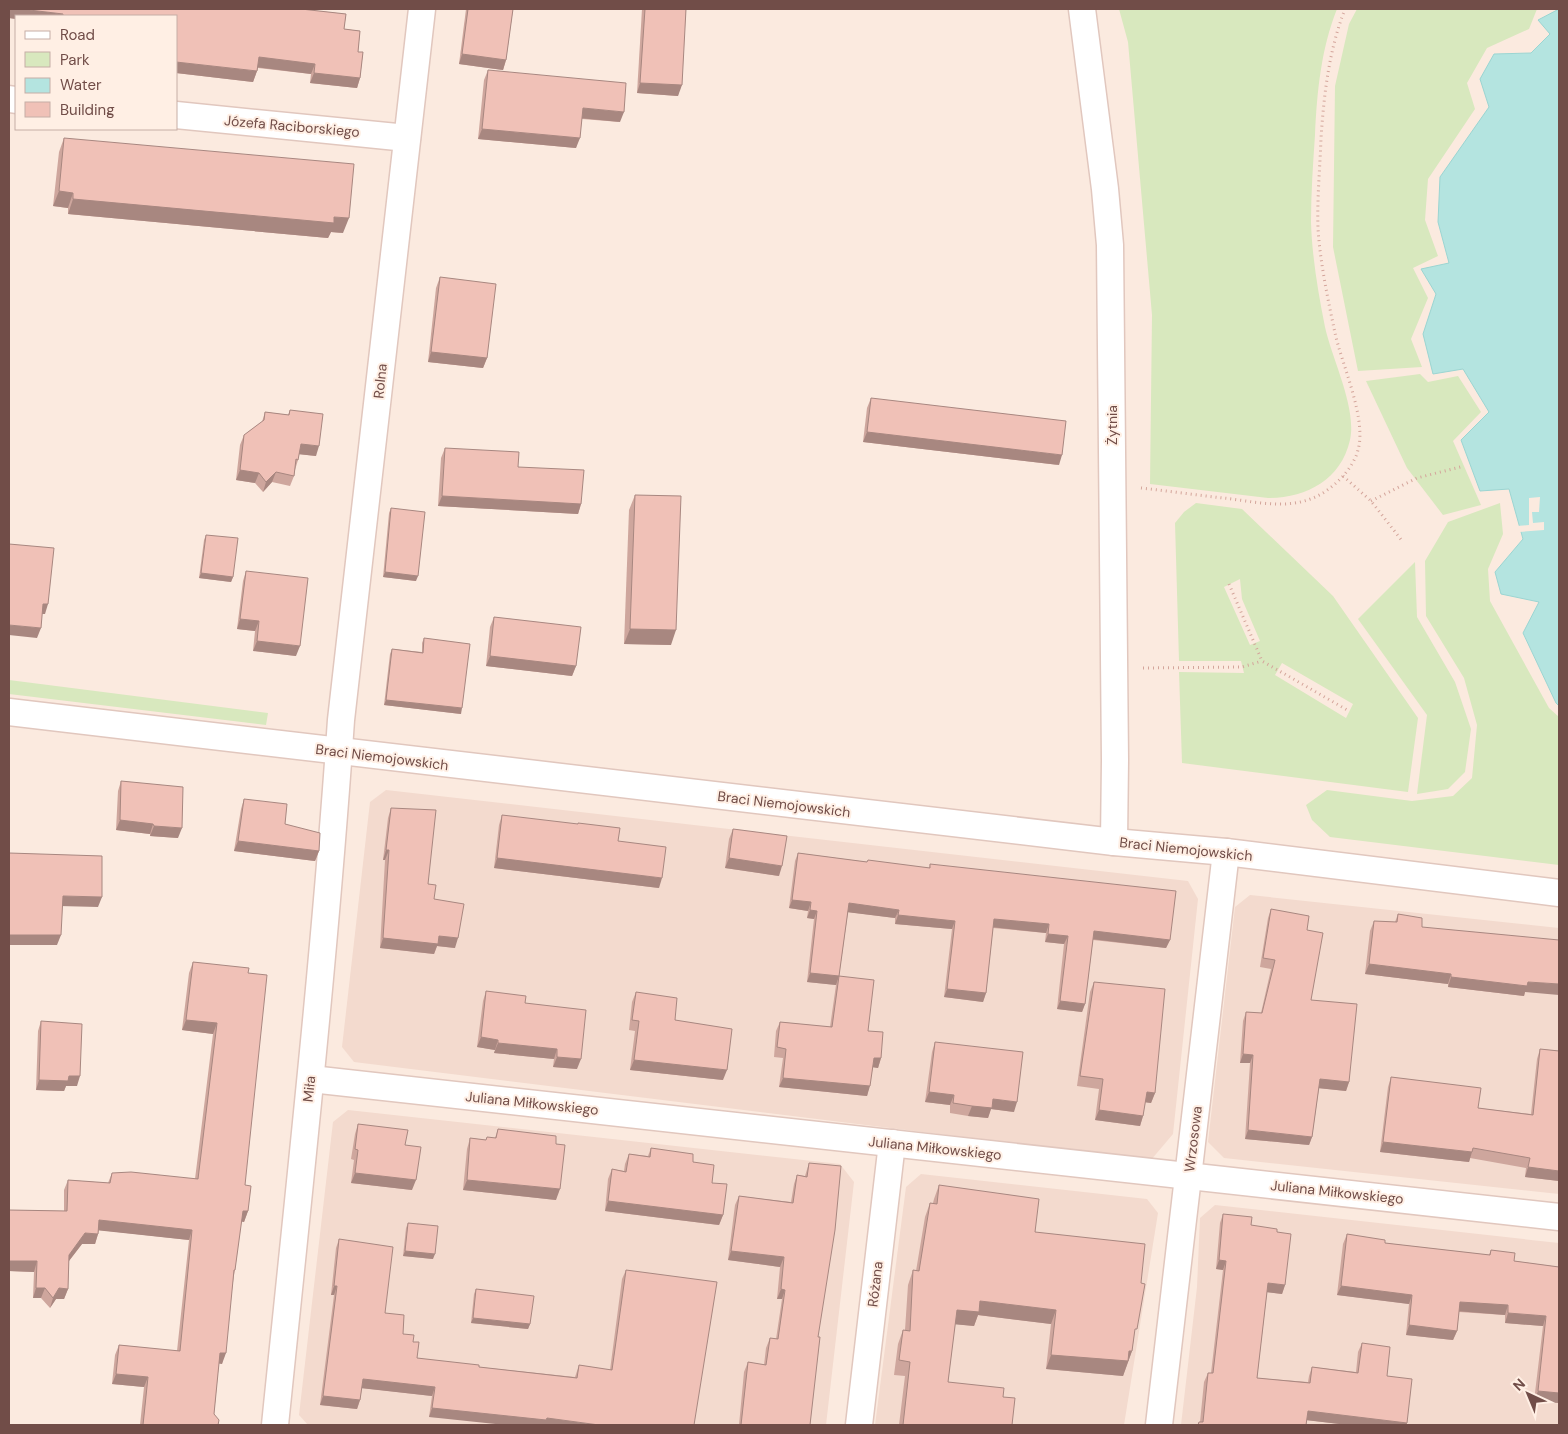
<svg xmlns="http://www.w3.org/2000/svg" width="1568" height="1434" font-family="'DM Sans',sans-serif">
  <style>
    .residential { fill: #f3dace }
    .green { fill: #d8e8be; fill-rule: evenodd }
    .water { fill: #b4e4e0; stroke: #9bd5d2 }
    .pier { fill: #fbeadf }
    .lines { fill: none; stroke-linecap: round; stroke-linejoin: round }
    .minor-casing { stroke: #e1c7be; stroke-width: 29 }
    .path { stroke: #d4a59b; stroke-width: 3; stroke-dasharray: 1 4; stroke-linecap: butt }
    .minor { stroke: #fff; stroke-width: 26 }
    .wall { fill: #cea69d }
    .shaded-wall { fill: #a88780 }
    .building { fill: #f0c1b7; stroke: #a88780 }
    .labels { text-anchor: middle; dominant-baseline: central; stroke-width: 4; stroke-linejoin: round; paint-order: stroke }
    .street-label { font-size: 14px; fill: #714d48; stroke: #ffefe4 }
  </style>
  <rect width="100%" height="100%" fill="#fbeadf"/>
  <g class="residential">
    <path d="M386 790 1188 881 1198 899 1173 1134 1151 1160 354 1062 342 1047 370 802Z"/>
    <path d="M1250 895 1559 928V1194L1224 1158 1208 1142 1235 907Z"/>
    <path d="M348 1110 840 1164 854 1182 826 1425H308L299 1415 333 1122Z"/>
    <path d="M921 1174 1147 1199 1158 1213 1124 1425H875L906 1187Z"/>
    <path d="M1215 1205 1559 1243V1425H1181L1197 1287 1200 1218Z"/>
  </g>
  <g class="green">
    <path d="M1119 9H1337C1321 49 1317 92 1315 135 1313 164 1311 193 1311 222 1312 256 1318 292 1325 327 1332 359 1357 408 1350 440 1341 480 1306 498 1268 498L1150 484 1152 315 1128 42Z"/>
    <path d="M1357 9H1537L1529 29 1487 48 1467 83 1475 109 1428 179 1425 220 1438 256 1413 268 1428 298 1411 339 1422 367 1358 371 1333 247 1335 86 1349 24Z"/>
    <path d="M1420 374 1428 382 1458 376 1481 412 1453 441 1481 505 1443 515 1407 468 1366 381Z"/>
    <path d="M1196 503 1242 509 1333 596 1418 718 1408 792 1182 763 1179 672 1244 673 1241 661H1179L1175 523 1184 512ZM1240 579 1242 599 1260 641 1250 645 1224 587ZM1282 663 1353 704 1346 718 1275 675Z"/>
    <path d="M1500 503 1503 534 1488 569 1490 601 1549 708 1559 717V865L1330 837 1312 820 1306 805 1327 790 1412 801 1453 796 1472 778 1477 725 1464 678 1426 616 1425 561 1448 522Z"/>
    <path d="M1415 562 1417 617 1455 682 1471 729 1465 772 1448 789 1417 794 1427 715 1358 619Z"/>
    <path d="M9 680 268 713 266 725 9 694Z"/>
  </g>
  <path class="water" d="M1559 9V706L1556 703 1523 633 1539 602 1501 594 1495 572 1523 539 1509 489 1480 491 1461 440 1489 412 1463 369 1433 374 1423 334 1436 294 1421 269 1449 263 1438 222 1440 177 1489 107 1480 79 1494 54 1531 53 1550 34 1538 20Z"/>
  <path class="pier" d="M1540 497 1539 512H1532L1533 523 1544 522V530L1519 532 1517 526 1529 525V498Z"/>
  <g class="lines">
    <defs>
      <g id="minor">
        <path d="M1082 9 1105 189 1110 245 1115 760 1114 842"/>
        <path d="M9 99 16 100"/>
        <path d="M176 115 407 138"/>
        <path d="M9 712 1114 842 1226 852 1559 893"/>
        <path d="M311 1079 1559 1217"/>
        <path d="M275 1425C299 1190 325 955 341 720L422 9"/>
        <path d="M859 1425 892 1143"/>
        <path d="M1159 1425 1226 852"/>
      </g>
    </defs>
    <use href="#minor" class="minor-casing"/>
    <g class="path">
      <path d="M1343 476 1371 501 1403 542"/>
      <path d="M1141 488C1168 491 1196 495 1223 498 1252 501 1285 510 1313 498 1331 491 1353 470 1358 450 1367 419 1342 365 1335 333 1328 300 1320 262 1318 228 1317 198 1320 168 1321 138 1324 94 1329 50 1345 9"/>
      <path d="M1371 501 1417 478 1464 466"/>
      <path d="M1229 584 1262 661 1349 711"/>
      <path d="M1143 668 1242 667 1262 661"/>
    </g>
    <use href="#minor" class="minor"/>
  </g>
  <g class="wall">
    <path d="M9 9H301L346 14 344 29 360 31 358 52H363L360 78 357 88 310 83 311 74 258 68 257 71 253 82 176 73V16H16V19L9 18Z"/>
    <path d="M466 9H513L506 60 503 70 459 64Z"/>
    <path d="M642 9H686L678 96 637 93Z"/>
    <path d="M488 70 620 122 582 119 576 148 478 139 484 80Z"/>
    <path d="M64 138 343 233 331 232 328 238 68 214V208L53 206 59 152Z"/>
    <path d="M440 277 487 358 483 368 428 362 436 288Z"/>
    <path d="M871 398 1059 465 863 442 867 408Z"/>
    <path d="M290 410 316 456 299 454 298 460 295 470 294 476 290 486 272 482 263 492 255 483 236 480 240 445 244 435 262 422 265 412 288 415Z"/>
    <path d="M445 448 518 467 581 504 578 514 438 506 441 458Z"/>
    <path d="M635 495 671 645 624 644 629 510Z"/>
    <path d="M391 508 416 581 383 577 389 513Z"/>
    <path d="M206 535 233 577 231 582 199 578 204 540Z"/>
    <path d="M246 571 296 656 253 651 255 631 237 629 243 581Z"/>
    <path d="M494 617 576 666 572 676 486 666 490 627Z"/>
    <path d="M424 638 461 714 384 705 390 654 392 649 422 652V643Z"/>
    <path d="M121 781 178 838 150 836V834L116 830 118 791Z"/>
    <path d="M244 799 285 824 319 851 315 861 234 851 241 809Z"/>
    <path d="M391 808 428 884 455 948 437 946 434 954 380 948 385 860H383L388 818Z"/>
    <path d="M502 815 618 841 659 888 494 868 499 825Z"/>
    <path d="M733 829 779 876 725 868 729 839Z"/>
    <path d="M798 853 867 862 929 868 930 864 1170 940 1166 948 1093 940 1085 1004 1082 1012 1057 1009 1064 944 1045 942 1046 933 993 928 986 993 983 1002 944 997 952 929 895 924V918L848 912 839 976 868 1031 881 1058 878 1068 873 1067 867 1096 779 1087 783 1058 774 1057 776 1031 780 1022 830 1027 836 985 807 982 814 919 807 918 808 911 789 908 795 861Z"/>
    <path d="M1271 909 1307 930 1311 1000 1349 1082 1346 1091 1319 1088 1312 1137 1309 1145 1245 1139 1250 1063H1240L1243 1021 1246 1012 1261 1013 1271 969 1260 967 1268 918Z"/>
    <path d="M1398 914 1422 927 1525 992 1524 996 1448 987V984L1365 974 1370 931 1374 921 1395 922Z"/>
    <path d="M193 962 248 973 245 1185 248 1211 244 1222 241 1221 235 1270 234 1275 222 1364 219 1363 214 1414 218 1425H140L144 1387 112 1384 115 1355 119 1345 177 1351 189 1240 99 1230 98 1234 95 1244H82L69 1261 68 1289 64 1299H56L50 1308 41 1298H33L34 1272 9 1271V1204V1210L64 1211V1190L68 1180 108 1183 112 1173 195 1179 213 1034 182 1030 189 973Z"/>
    <path d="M1094 982 1155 1093 1151 1103 1145 1102 1143 1116 1140 1126 1095 1120 1099 1089 1077 1086 1090 992Z"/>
    <path d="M486 991 525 1003 577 1069 553 1067 554 1059 494 1053 495 1050 477 1047 483 1001Z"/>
    <path d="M636 992 675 1020 723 1080 630 1070 635 1031 629 1030 632 1002Z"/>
    <path d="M41 1021 77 1086H66L64 1091 36 1090 38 1031Z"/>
    <path d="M935 1042 1014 1112 991 1109 988 1118 968 1116 950 1113V1105L925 1102 932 1052Z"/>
    <path d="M1540 1049 1559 1051V1181L1525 1177 1526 1168 1470 1158 1469 1162 1380 1152 1388 1087 1391 1077 1478 1108 1531 1114 1537 1059Z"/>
    <path d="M358 1124 405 1145 412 1190 351 1183 354 1160 351 1159 355 1134Z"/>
    <path d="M498 1129 556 1144V1200L463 1190 467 1149 470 1138 486 1140 495 1138Z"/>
    <path d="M651 1148 693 1162 712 1183 723 1215 719 1225 605 1211 608 1179 612 1169 624 1171 625 1164 629 1154 648 1156Z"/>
    <path d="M809 1163 818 1337 810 1425H739L744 1372 748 1362 764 1365 766 1348 770 1338 776 1339 782 1299H777L780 1267 728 1260 735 1205 739 1196 791 1202 794 1184 797 1175 805 1176Z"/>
    <path d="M939 1185 1035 1232 1134 1337 1132 1351 1123 1376 1046 1369 1051 1324 978 1315 974 1326 955 1324 948 1382 1003 1397 1012 1425H899L905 1376 894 1375 898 1344 903 1330H905L908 1285 913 1270 916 1271 925 1217 930 1203H933L934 1199Z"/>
    <path d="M1223 1214 1251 1225 1277 1232 1285 1285 1282 1294 1267 1292 1257 1378 1308 1382 1309 1376 1312 1367 1356 1372 1358 1352 1362 1343 1387 1376 1407 1423 1406 1425H1348L1307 1420 1306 1425H1197L1199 1422H1200L1204 1382 1208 1373H1211L1223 1270 1216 1269 1220 1223Z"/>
    <path d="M408 1223 433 1259 403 1256 406 1228Z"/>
    <path d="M1347 1234 1385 1243 1489 1255 1491 1250 1514 1261 1559 1267V1403L1534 1401 1543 1326 1505 1323V1315L1459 1312 1457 1331 1453 1340 1406 1335 1409 1304 1337 1295 1343 1244Z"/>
    <path d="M339 1239 385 1313 403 1334 413 1342 417 1358 479 1367 575 1377 579 1365 610 1370 622 1279 626 1270 694 1425 429 1417 432 1396 362 1388 360 1400 357 1409 320 1405 334 1295H331L336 1248Z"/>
    <path d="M476 1289 530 1324 528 1329 471 1323 474 1294Z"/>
  </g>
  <g class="shaded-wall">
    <path d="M9 9H21L63 14 62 16H16V19L9 18Z"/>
    <path d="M462 54 506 60 503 70 459 64Z"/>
    <path d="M259 57 315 64 311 74 255 67Z"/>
    <path d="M176 62 257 71 253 82 176 73Z"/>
    <path d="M314 73 360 78 357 88 310 83Z"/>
    <path d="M640 83 682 85 678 96 637 93Z"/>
    <path d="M583 108 624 112 620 122 579 118Z"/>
    <path d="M482 129 580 138 576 148 478 139Z"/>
    <path d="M59 191 73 193 68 208 53 206Z"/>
    <path d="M73 199 334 217 349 218 343 233 331 232 328 238 68 214Z"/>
    <path d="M431 352 487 358 483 368 428 362Z"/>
    <path d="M867 432 1062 455 1059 465 863 442Z"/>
    <path d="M301 444 319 446 316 456 297 454Z"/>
    <path d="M240 470 259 473 255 483 236 480Z"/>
    <path d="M276 472 272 482 263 492 266 482Z"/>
    <path d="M442 496 581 504 578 514 438 506Z"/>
    <path d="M385 572 418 576 416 581 383 577Z"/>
    <path d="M201 573 233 577 231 582 199 578Z"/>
    <path d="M43 604H48L45 614H39Z"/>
    <path d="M240 619 259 621 255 631 237 629Z"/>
    <path d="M9 625 41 628 37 638 9 635Z"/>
    <path d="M630 629 676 630 671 645 624 644Z"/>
    <path d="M257 641 300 646 296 656 253 651Z"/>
    <path d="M490 656 576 666 572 676 486 666Z"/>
    <path d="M386 700 462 708 461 714 384 705Z"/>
    <path d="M120 820 153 824 150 834 116 830Z"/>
    <path d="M154 826 182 828 178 838 150 836Z"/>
    <path d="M238 841 319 851 315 861 234 851Z"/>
    <path d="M386 850H389L385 860H383Z"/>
    <path d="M497 858 662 878 659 888 494 868Z"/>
    <path d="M729 858 782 866 779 876 725 868Z"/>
    <path d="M63 896 102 897 98 907 59 906Z"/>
    <path d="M792 900 811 902 808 911 789 908Z"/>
    <path d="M849 903 899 910 895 918 846 912Z"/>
    <path d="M810 910 817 911 814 919 807 918Z"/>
    <path d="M898 915 955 921 952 929 895 924Z"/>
    <path d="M994 919 1049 924 1046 933 991 927Z"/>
    <path d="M1094 931 1170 940 1166 948 1091 939Z"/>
    <path d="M1048 934 1068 936 1064 944 1045 942Z"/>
    <path d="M9 935H61L57 945H9Z"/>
    <path d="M439 936 458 938 455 948 437 946 434 954 380 948 383 938Z"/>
    <path d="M1369 964 1451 974 1448 984 1365 974Z"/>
    <path d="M810 973 839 976 836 985 807 982Z"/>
    <path d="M1451 977 1559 984V995L1525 992 1524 996 1448 987Z"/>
    <path d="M947 989 986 993 983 1002 944 997Z"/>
    <path d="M1060 1001 1085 1004 1082 1012 1057 1009Z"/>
    <path d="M186 1020 217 1023 213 1034 182 1030Z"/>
    <path d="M481 1037 498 1040 495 1050 477 1047Z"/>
    <path d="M498 1043 557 1049 554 1059 494 1053Z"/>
    <path d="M1243 1054 1253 1055 1250 1063H1240Z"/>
    <path d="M557 1057 581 1059 577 1069 553 1067Z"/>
    <path d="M874 1058H881L878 1068 871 1067Z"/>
    <path d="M634 1060 727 1070 723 1080 630 1070Z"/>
    <path d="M69 1076H80L77 1086H66L64 1091 36 1090 39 1080Z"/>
    <path d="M783 1078 870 1086 867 1096 779 1087Z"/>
    <path d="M1320 1079 1349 1082 1346 1091 1317 1088Z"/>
    <path d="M929 1092 954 1095 950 1105 925 1102Z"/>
    <path d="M1147 1092 1155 1093 1151 1103 1143 1102Z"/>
    <path d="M993 1099 1017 1102 1014 1112 991 1109 988 1118 968 1116 972 1106Z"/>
    <path d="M1099 1110 1143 1116 1140 1126 1095 1120Z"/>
    <path d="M1248 1130 1312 1137 1309 1145 1245 1139Z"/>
    <path d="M1383 1142 1472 1152 1469 1162 1380 1152Z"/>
    <path d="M1528 1167 1559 1171V1181L1525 1177Z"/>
    <path d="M355 1173 416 1180 412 1190 351 1183Z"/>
    <path d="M467 1180 560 1189 556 1200 463 1190Z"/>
    <path d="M608 1201 723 1215 719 1225 605 1211Z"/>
    <path d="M243 1211H248L244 1222 239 1221Z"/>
    <path d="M99 1220 192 1230 189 1240 95 1230Z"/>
    <path d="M85 1233 98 1234 95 1244H82L65 1266 69 1255Z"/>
    <path d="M405 1251 435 1254 433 1259 403 1256Z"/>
    <path d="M731 1251 784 1257 780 1267 728 1260Z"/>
    <path d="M1219 1260 1226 1261 1223 1270 1216 1269Z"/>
    <path d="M9 1261H37L34 1272 9 1271Z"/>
    <path d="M1268 1283 1285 1285 1282 1294 1265 1292Z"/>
    <path d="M334 1286H337L334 1295H331Z"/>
    <path d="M1341 1286 1412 1295 1409 1304 1337 1295Z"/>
    <path d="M36 1288H45L41 1298H33Z"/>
    <path d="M59 1288 68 1289 64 1299H56L50 1308 53 1298Z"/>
    <path d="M781 1289 785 1290 782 1299H777Z"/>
    <path d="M980 1301 1056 1310 1051 1324 978 1315 974 1326 952 1324 957 1310Z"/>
    <path d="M1460 1302 1508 1305 1505 1315 1456 1311Z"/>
    <path d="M1508 1313 1546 1316 1543 1326 1505 1323Z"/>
    <path d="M473 1318 530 1324 528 1329 471 1323Z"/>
    <path d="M1409 1325 1457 1331 1453 1340 1406 1335Z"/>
    <path d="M1132 1351 1123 1376 1046 1369 1051 1355Z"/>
    <path d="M220 1353H226L222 1364 216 1363Z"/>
    <path d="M116 1374 148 1377 144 1387 112 1384Z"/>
    <path d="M363 1379 435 1387 432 1396 360 1388Z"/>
    <path d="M1538 1391 1559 1393V1403L1534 1401Z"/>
    <path d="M323 1396 360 1400 357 1409 320 1405Z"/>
    <path d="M432 1408 547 1418 599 1425H505L429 1417Z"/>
    <path d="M1308 1411 1407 1423 1406 1425H1348L1305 1420Z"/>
  </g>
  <g class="building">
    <path d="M21 9H301L346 14 344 29 360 31 358 52H363L360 78 314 73 315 64 259 57 257 71 176 62V16H63V14Z"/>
    <path d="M468 9H513L506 60 462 54Z"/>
    <path d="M645 9H686L682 85 640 83Z"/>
    <path d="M488 70 626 83 624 112 583 108 580 138 482 129Z"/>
    <path d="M64 138 354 164 349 218 334 217V223L73 199V193L59 191Z"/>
    <path d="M440 277 496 284 487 358 431 352Z"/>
    <path d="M871 398 1066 421 1062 455 867 432Z"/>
    <path d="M290 410 323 414 319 446 301 444 298 460 296 459 294 476 276 472 266 482 259 473 240 470 244 435 264 420 265 412 289 415Z"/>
    <path d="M445 448 519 452 518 467 584 470 581 504 442 496Z"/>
    <path d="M635 495 681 496 676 630 630 629Z"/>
    <path d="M391 508 425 512 418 576 385 572Z"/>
    <path d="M206 535 238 538 233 577 201 573Z"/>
    <path d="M9 544 54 548 48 604H43L41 628 9 625Z"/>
    <path d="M246 571 308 578 300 646 257 641 259 621 240 619Z"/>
    <path d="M494 617 581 627 576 666 490 656Z"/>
    <path d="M424 638 470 644 462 708 386 700 392 649 423 653Z"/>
    <path d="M121 781 183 787 182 828 154 826 153 824 120 820Z"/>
    <path d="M244 799 287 804 285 824 320 833 319 851 238 841Z"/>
    <path d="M391 808 436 810 428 884 436 885 434 899 464 904 458 938 439 936 438 944 383 938 389 850H386Z"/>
    <path d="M502 815 578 824V823L620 828 618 841 666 847 662 878 497 858Z"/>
    <path d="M733 829 787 836 782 866 729 858Z"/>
    <path d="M9 853 102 856V897L63 896 61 935H9Z"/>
    <path d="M798 853 867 862 868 860 930 868V864L1176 891 1170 940 1094 931 1085 1004 1060 1001 1068 936 1048 934 1049 924 994 919 986 993 947 989 955 921 898 915 899 910 849 903 839 976 810 973 817 911 810 910 811 902 792 900Z"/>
    <path d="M1271 909 1309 916 1307 930 1323 933 1311 1000 1357 1004 1349 1082 1320 1079 1312 1137 1248 1130 1253 1055 1243 1054 1246 1012 1262 1013 1275 960 1263 958Z"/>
    <path d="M1398 914 1422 918V927L1559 940V984L1528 982 1527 986 1451 977V974L1369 964 1374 921 1397 922Z"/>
    <path d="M193 962 249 968 248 973 267 975 245 1185 251 1186 248 1211H243L235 1270H234L226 1353H220L214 1414 219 1420 218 1425H143L148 1377 116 1374 119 1345 180 1351 192 1230 99 1220 98 1234 85 1233 69 1255 68 1289 59 1288 53 1298 45 1288H36L37 1261H9V1204V1210L67 1211 68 1180 110 1183 112 1173 131 1172 198 1179 217 1023 186 1020Z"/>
    <path d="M839 976 874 980 868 1031 883 1032 881 1058H874L870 1086 783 1078 786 1049 777 1047 780 1022 832 1027Z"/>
    <path d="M1094 982 1165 989 1155 1093 1147 1092 1143 1116 1099 1110 1103 1079 1080 1076Z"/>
    <path d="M486 991 526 996 525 1003 586 1010 581 1059 557 1057V1049L498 1043V1040L481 1037Z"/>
    <path d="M636 992 677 998 675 1020 732 1029 727 1070 634 1060 639 1021 632 1020Z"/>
    <path d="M41 1021 82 1024 80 1076H69L68 1081 39 1080Z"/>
    <path d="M935 1042 1023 1052 1017 1102 993 1099 992 1108 972 1106 953 1103 954 1095 929 1092Z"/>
    <path d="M1540 1049 1559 1051V1171L1528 1167 1530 1158 1473 1148 1472 1152 1383 1142 1391 1077 1481 1088 1478 1108 1533 1115Z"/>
    <path d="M358 1124 408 1130 405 1145 421 1147 416 1180 355 1173 358 1150 355 1149Z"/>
    <path d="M498 1129 556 1136V1144L565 1145 560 1189 467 1180 470 1138 486 1140 487 1137 496 1138Z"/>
    <path d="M651 1148 693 1154V1162L714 1165 712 1183 727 1184 723 1215 608 1201 612 1169 626 1172 629 1154 650 1157Z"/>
    <path d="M809 1163 841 1166 835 1230 818 1337H820L810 1425H741L748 1362 766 1365 770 1338 778 1339 785 1290 781 1289 784 1257 731 1251 739 1196 793 1203 797 1175 807 1177Z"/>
    <path d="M939 1185 1039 1199 1035 1232 1145 1244 1141 1283 1145 1284 1137 1329H1135L1132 1351H1129L1128 1361 1051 1355 1056 1310 980 1301 979 1312 957 1310 948 1382 1004 1388 1003 1397 1015 1398 1012 1425H903L910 1362 899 1360 903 1330 910 1331 913 1270 919 1271 930 1203 937 1204Z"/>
    <path d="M1223 1214 1252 1217 1251 1225 1277 1229V1232L1291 1234 1285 1285 1268 1283 1257 1378 1310 1383 1312 1367 1358 1373 1362 1343 1390 1347 1387 1376 1412 1379 1407 1423 1308 1411 1306 1425H1198L1199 1422H1203L1208 1373H1213L1226 1261 1219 1260Z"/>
    <path d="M408 1223 438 1226 435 1254 405 1251Z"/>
    <path d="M1347 1234 1385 1240V1243L1490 1255 1491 1250 1515 1253 1514 1261 1559 1267V1393L1538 1391 1546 1316 1508 1313V1305L1460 1302 1457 1331 1409 1325 1412 1295 1341 1286Z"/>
    <path d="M339 1239 393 1247 385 1313 404 1315 403 1334 414 1335 413 1342H419L417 1358 479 1365V1367L577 1378 579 1365 612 1370 626 1270 717 1282 694 1425H599L547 1418 546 1420 432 1408 435 1387 363 1379 360 1400 323 1396 337 1286H334Z"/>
    <path d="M476 1289 534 1296 530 1324 473 1318Z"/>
  </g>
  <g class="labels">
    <g class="street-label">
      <text transform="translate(292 126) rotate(5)">Józefa Raciborskiego</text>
      <text transform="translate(380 381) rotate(-84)">Rolna</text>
      <text transform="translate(1112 425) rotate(-90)">Żytnia</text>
      <text transform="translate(382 757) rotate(7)">Braci Niemojowskich</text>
      <text transform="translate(784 804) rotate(7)">Braci Niemojowskich</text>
      <text transform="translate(1186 849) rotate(6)">Braci Niemojowskich</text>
      <text transform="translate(309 1089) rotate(-84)">Miła</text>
      <text transform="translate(532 1103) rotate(6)">Juliana Miłkowskiego</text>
      <text transform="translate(1193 1139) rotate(-83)">Wrzosowa</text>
      <text transform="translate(935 1148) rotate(6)">Juliana Miłkowskiego</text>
      <text transform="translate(1337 1192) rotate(6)">Juliana Miłkowskiego</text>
      <text transform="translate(875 1284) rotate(-83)">Różana</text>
    </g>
  </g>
  <rect width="1568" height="1434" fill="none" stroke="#714d48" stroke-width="20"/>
  <rect x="15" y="15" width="162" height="115" fill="#ffefe4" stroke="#c6aea6"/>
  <rect x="25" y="31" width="25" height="8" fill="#ffffff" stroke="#c6aea6"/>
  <text x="60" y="40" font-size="15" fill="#714d48">Road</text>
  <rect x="25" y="52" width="25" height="15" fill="#d8e8be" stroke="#c6aea6"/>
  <text x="60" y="65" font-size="15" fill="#714d48">Park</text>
  <rect x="25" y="78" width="25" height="15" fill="#b4e4e0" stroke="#c6aea6"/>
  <text x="60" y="90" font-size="15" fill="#714d48">Water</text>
  <rect x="25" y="102" width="25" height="15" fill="#f0c1b7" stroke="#c6aea6"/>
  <text x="60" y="115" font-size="15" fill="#714d48">Building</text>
  <g transform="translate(1528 1394) rotate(316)" stroke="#ffefe4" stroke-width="4" paint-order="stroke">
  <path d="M0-4L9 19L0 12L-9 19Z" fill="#714d48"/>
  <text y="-8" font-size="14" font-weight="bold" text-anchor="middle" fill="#714d48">N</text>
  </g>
</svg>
